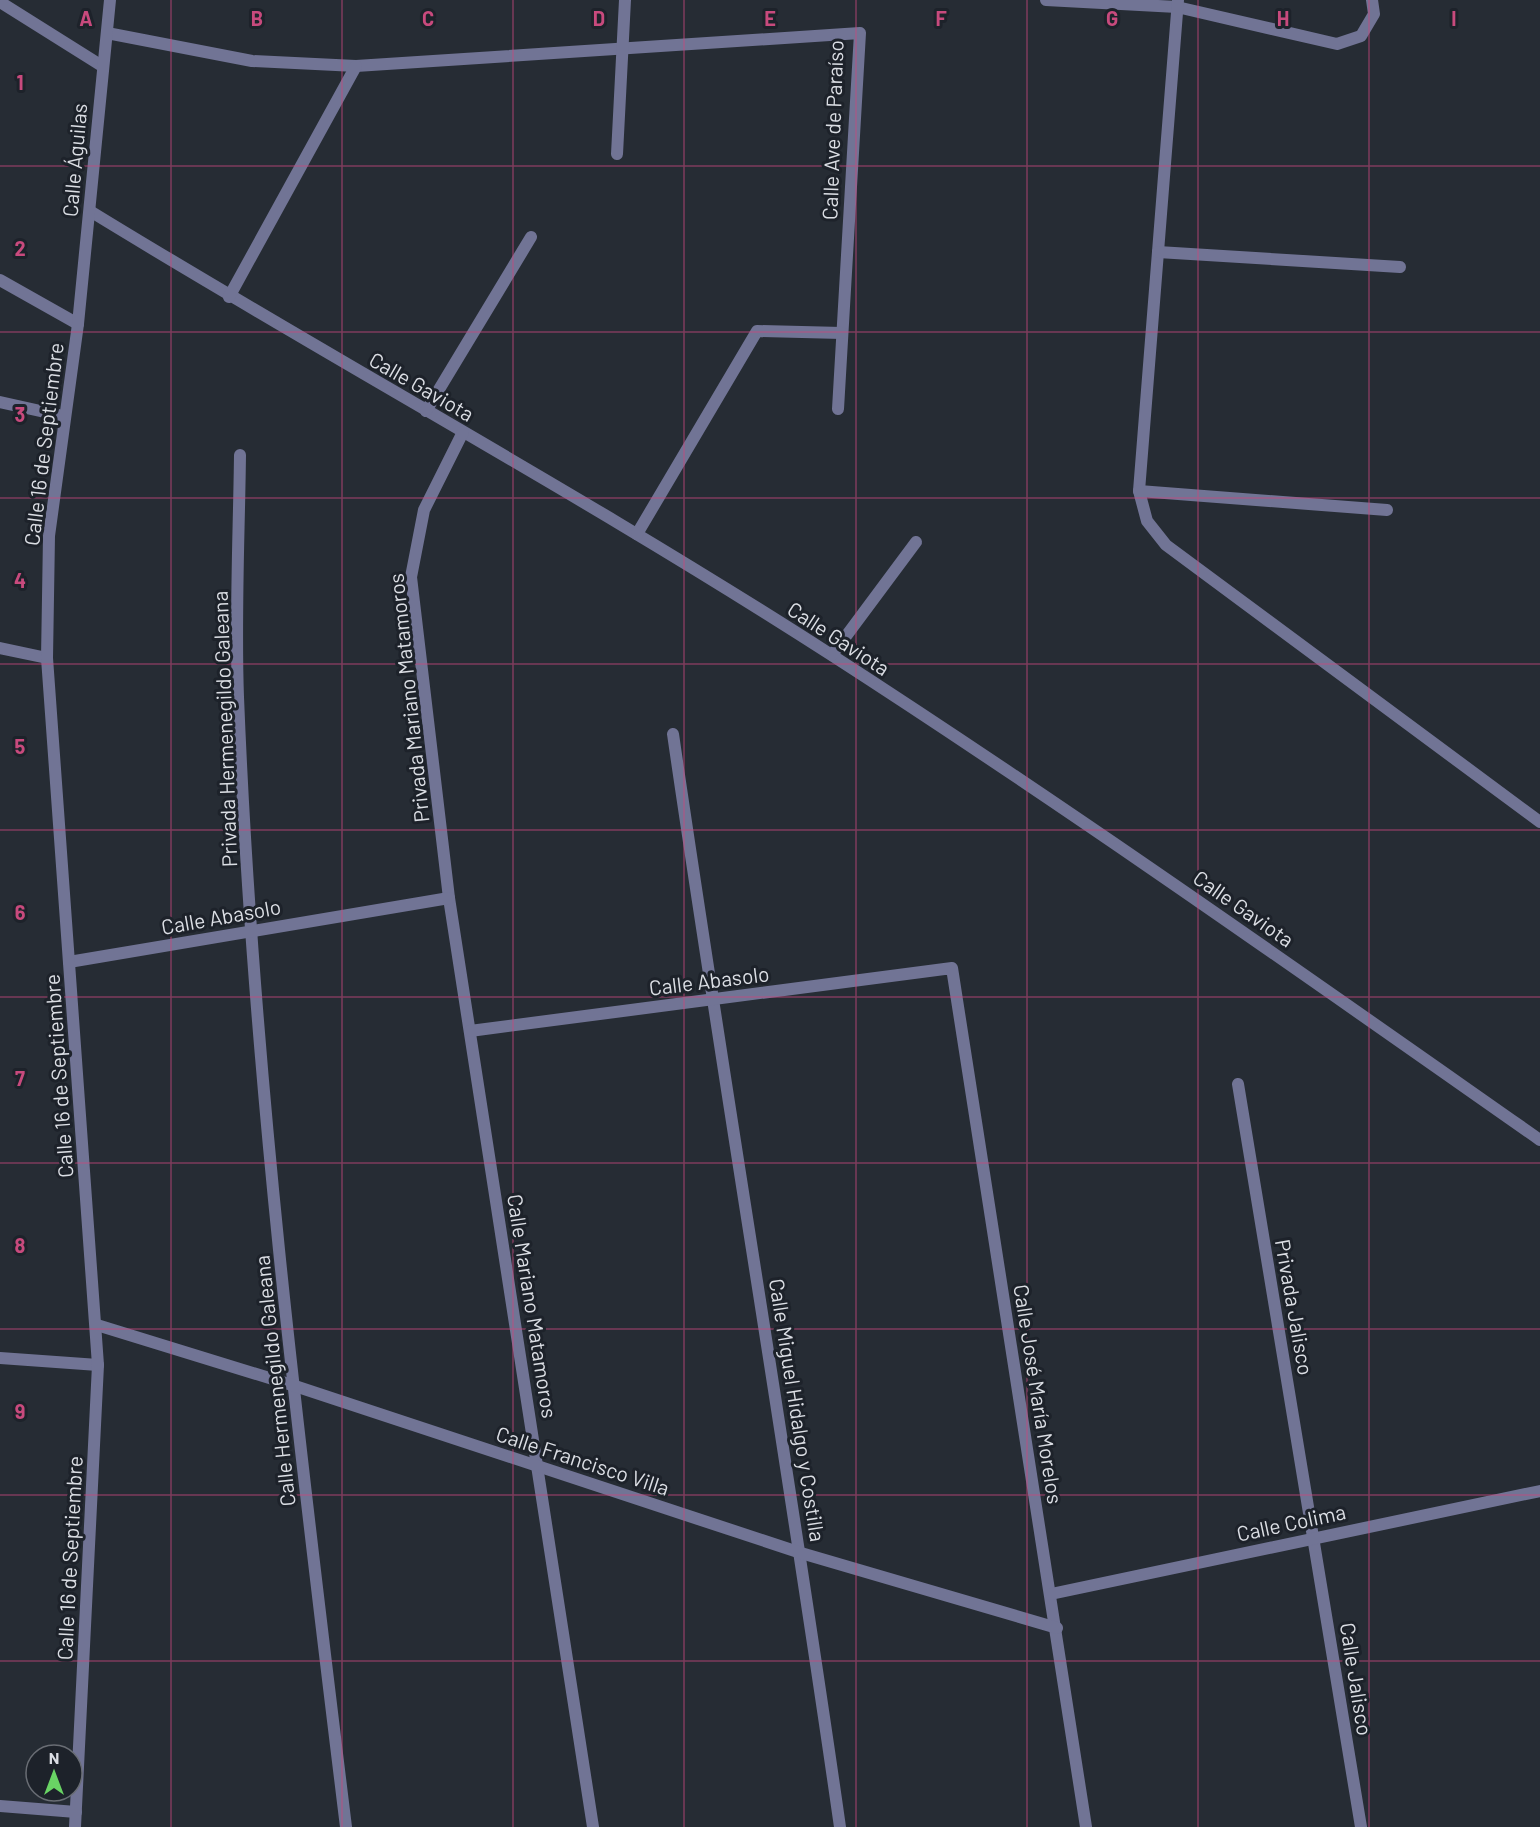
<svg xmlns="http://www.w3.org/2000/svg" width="1540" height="1827" font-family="Barlow,sans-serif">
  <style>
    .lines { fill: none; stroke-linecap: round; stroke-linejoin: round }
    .minor { stroke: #717495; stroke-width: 12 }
    .grid { fill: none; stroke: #c84a7d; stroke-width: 1.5; stroke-opacity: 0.55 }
    .labels { text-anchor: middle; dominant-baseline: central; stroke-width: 6; stroke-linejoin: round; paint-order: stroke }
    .street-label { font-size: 21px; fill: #dbdee4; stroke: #1d222a }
    .grid-label { font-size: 20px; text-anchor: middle; font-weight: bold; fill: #c84a7d; stroke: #1d222a; stroke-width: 6; stroke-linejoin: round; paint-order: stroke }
  </style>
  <rect width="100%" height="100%" fill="#262c34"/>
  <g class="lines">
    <g class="minor">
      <path d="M1046 0 1177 7 1337 44 1361 36 1374 14 1372 0"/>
      <path d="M1178 0 1139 491 1147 521 1166 545 1540 822"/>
      <path d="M0 2 102 66"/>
      <path d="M107 33 252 61 356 66 860 33 838 409"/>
      <path d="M617 154 625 0"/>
      <path d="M90 211C336 362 590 499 833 656 1073 811 1306 976 1540 1140"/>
      <path d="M1158 252 1400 267"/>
      <path d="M0 280 78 324"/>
      <path d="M229 297 356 66"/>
      <path d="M0 402 63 416"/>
      <path d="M426 411 531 237"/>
      <path d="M463 432 424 510 411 577 449 898 593 1827"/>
      <path d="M240 455C239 535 235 617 238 697 253 1075 300 1452 346 1827"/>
      <path d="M1139 491 1387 510"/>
      <path d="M637 534 757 331 842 333"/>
      <path d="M0 648 47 658"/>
      <path d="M832 655 916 542"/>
      <path d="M673 734C726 1099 788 1462 840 1827"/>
      <path d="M69 962 449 898"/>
      <path d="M470 1031 952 968 1086 1827"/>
      <path d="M1238 1084 1361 1827"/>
      <path d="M97 1325 292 1385 801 1553 1057 1628"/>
      <path d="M0 1358 98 1365"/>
      <path d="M1051 1594 1540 1491"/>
      <path d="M0 1806 76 1812"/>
      <path d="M75 1827 98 1365 47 658 49 536 78 324 110 0"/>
    </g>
  </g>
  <path class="grid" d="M171 0V1827M342 0V1827M513 0V1827M684 0V1827M856 0V1827M1027 0V1827M1198 0V1827M1369 0V1827M0 166H1540M0 332H1540M0 498H1540M0 664H1540M0 830H1540M0 997H1540M0 1163H1540M0 1329H1540M0 1495H1540M0 1661H1540"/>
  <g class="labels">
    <g class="street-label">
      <text transform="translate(832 130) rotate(-88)">Calle Ave de Paraíso</text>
      <text transform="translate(74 160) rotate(-85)">Calle Águilas</text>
      <text transform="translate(422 386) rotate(30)">Calle Gaviota</text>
      <text transform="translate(43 444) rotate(-83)">Calle 16 de Septiembre</text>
      <text transform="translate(839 638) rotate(33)">Calle Gaviota</text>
      <text transform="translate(408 698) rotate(-96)">Privada Mariano Matamoros</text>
      <text transform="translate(224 729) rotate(-92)">Privada Hermenegildo Galeana</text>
      <text transform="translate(1244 908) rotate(35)">Calle Gaviota</text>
      <text transform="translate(221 916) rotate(-10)">Calle Abasolo</text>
      <text transform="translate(709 980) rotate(-7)">Calle Abasolo</text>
      <text transform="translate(58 1076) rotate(-94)">Calle 16 de Septiembre</text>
      <text transform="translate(533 1306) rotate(81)">Calle Mariano Matamoros</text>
      <text transform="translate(1295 1307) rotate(80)">Privada Jalisco</text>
      <text transform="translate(274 1381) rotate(-96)">Calle Hermenegildo Galeana</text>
      <text transform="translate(1039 1394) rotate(81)">Calle José María Morelos</text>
      <text transform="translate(798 1410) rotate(81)">Calle Miguel Hidalgo y Costilla</text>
      <text transform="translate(583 1460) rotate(18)">Calle Francisco Villa</text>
      <text transform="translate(1291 1522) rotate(-12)">Calle Colima</text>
      <text transform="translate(69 1558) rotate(-87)">Calle 16 de Septiembre</text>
      <text transform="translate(1357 1679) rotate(81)">Calle Jalisco</text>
    </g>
  </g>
  <g class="grid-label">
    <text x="86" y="26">A</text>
    <text x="257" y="26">B</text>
    <text x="428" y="26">C</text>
    <text x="599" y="26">D</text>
    <text x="770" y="26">E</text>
    <text x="941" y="26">F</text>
    <text x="1112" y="26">G</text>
    <text x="1283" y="26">H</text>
    <text x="1454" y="26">I</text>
    <text x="20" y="90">1</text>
    <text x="20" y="256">2</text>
    <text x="20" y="422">3</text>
    <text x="20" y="588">4</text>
    <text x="20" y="754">5</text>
    <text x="20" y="920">6</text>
    <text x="20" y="1086">7</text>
    <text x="20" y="1253">8</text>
    <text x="20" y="1419">9</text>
  </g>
  <g transform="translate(54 1773)"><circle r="28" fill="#1d222a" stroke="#696d74" stroke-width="1.5"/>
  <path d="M0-4.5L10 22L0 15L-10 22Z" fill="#69d464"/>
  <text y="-9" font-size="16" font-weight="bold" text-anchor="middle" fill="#dbdee4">N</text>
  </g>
</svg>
